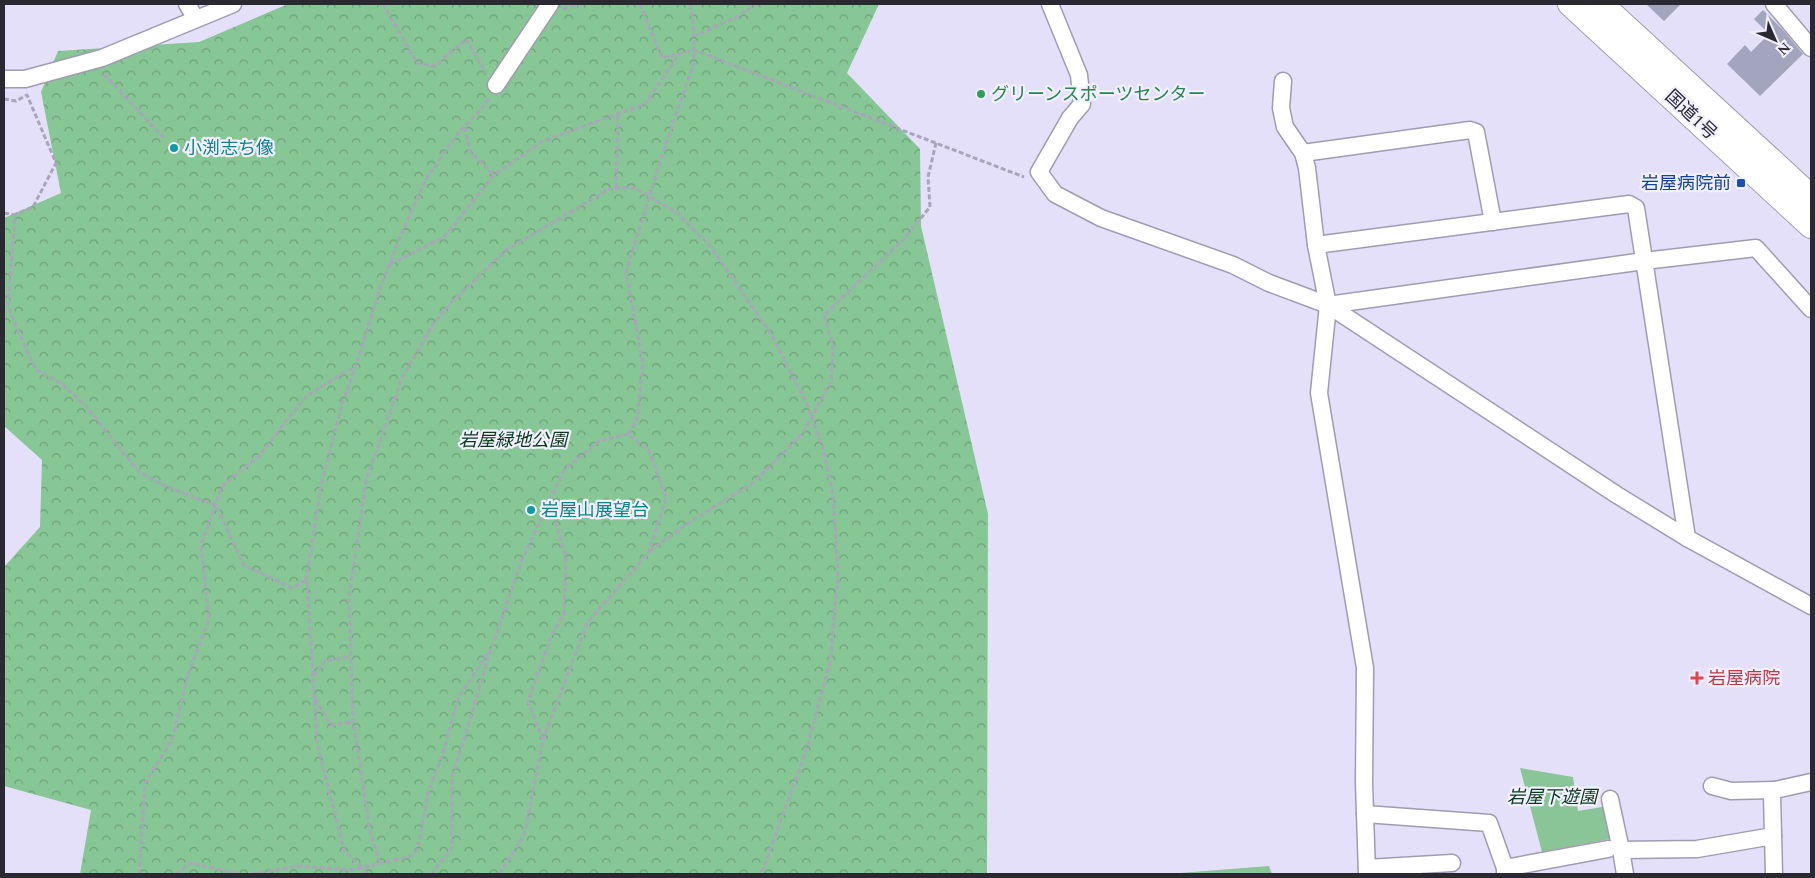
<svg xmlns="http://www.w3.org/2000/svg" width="1815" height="878" font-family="Spectral,'Noto Sans JP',serif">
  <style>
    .green { fill: #89c597 }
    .forest { fill: url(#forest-crowns) }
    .building { fill: #a2a5bd }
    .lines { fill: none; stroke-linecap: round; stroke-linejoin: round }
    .minor-casing { stroke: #a09bb3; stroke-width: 19 }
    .highway-casing { stroke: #a09bb3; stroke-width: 26 }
    .path { stroke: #a9a5ba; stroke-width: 3; stroke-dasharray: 5 2.5; stroke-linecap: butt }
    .minor { stroke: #fff; stroke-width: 16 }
    .highway { stroke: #fff; stroke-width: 24 }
    .leisure-dot { fill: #2e9e5b; stroke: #f2effe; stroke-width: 2 }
    .culture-dot { fill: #0f9aa8; stroke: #f2effe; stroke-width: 2 }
    .transit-dot { fill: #1a4fb4; stroke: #f2effe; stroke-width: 2 }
    .health-dot { fill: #e0444e; stroke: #f2effe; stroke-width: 2 }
    .labels { text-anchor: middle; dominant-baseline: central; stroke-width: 4.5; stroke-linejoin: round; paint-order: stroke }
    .leisure-label { font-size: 18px; fill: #27864d; stroke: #f2effe; text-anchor: start }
    .street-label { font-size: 18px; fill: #2a2831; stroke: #f2effe }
    .culture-label { font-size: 18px; fill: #0d838f; stroke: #f2effe; text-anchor: start }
    .transit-label { font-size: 18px; fill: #164399; stroke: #f2effe; text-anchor: end }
    .park-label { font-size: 18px; font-style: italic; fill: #08391a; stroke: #f2effe }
    .health-label { font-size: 18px; fill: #be3a42; stroke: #f2effe; text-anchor: start }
  </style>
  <defs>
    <pattern id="forest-crowns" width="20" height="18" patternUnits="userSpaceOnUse" patternTransform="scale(1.25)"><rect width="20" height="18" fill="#87c695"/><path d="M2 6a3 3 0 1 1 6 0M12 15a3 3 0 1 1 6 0" fill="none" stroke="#6fa17a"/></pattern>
  </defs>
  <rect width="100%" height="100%" fill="#e5e0fa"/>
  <g class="green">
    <path d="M1520 768 1573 777 1578 811 1608 806 1615 838 1542 852Z"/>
    <path d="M1269 866 1272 874H1167Z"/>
  </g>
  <path class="forest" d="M288 4H879L847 73 920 149 921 226 988 514 987 874H80L91 810 4 786V567L40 527 42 460 4 426V218L61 193 41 92 58 51 199 42Z"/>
  <g class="building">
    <path d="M1646 4H1681L1664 21Z"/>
    <path d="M1763 10 1784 31 1803 54 1760 96 1727 64 1745 45 1751 52 1769 34 1754 19Z"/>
  </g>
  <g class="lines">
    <defs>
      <g id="minor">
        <path d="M187 4 196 19"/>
        <path d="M1050 4 1079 75 1082 104 1070 118 1039 172 1055 194 1101 218 1233 265 1269 283 1328 305 1617 495 1687 538 1811 606"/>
        <path d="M1774 4 1811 48"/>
        <path d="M4 79H25L102 58 233 4"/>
        <path d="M1283 81 1281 108 1285 127 1303 153 1307 168 1316 245 1328 305 1319 393 1365 668 1364 783 1367 874"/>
        <path d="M496 85 550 4"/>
        <path d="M1303 153 1470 130 1476 132 1493 222"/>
        <path d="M1316 245 1629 204 1636 208 1687 538"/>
        <path d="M1328 305 1644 261 1756 248 1811 309"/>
        <path d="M1712 786 1731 791 1775 790"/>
        <path d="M1610 799 1621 850"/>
        <path d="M1365 814 1489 823 1505 868"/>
        <path d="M1367 868 1452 863"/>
        <path d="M1505 874V868L1608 849"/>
        <path d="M1625 874 1621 850 1697 849 1773 836"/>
        <path d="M1774 874 1772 795 1775 790 1811 782"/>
      </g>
      <g id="highway">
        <path d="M1570 4 1811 226"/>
        <path d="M1601 4 1811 197"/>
      </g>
    </defs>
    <use href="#minor" class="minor-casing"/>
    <use href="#highway" class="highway-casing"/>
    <g class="path">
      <path d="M383 4 417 63 435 66 466 39 486 73"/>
      <path d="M640 4 662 58 694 50 1024 177"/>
      <path d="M691 4 694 36"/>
      <path d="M563 9 581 4"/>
      <path d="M104 74 164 138"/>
      <path d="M4 99 16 101 27 95 56 163 33 207 16 214"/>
      <path d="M465 127 469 150 494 175"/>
      <path d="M616 188 618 114"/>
      <path d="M4 213 15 215 8 307 35 369 63 385 86 406 138 471 161 484 216 506 244 565 292 588 307 580 317 743 344 850 368 874"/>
      <path d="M390 264 444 237 494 175 543 141 645 104 679 54"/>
      <path d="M628 434 637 419 643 363 626 272 667 140 694 63V36L735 18 756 4"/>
      <path d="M650 551 685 525 753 483 803 433 831 382 833 346 824 315 904 239 930 207 928 177 936 143"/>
      <path d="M306 580 321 485 343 401 356 365 380 289 402 232 427 177 459 132 483 107 489 98"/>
      <path d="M313 676 325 661 350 657"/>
      <path d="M315 699 331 725 353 722"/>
      <path d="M543 740 528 701 550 639 564 613 566 557 549 501"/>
      <path d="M380 863 370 831 353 722 349 597 366 481 402 378 433 324 451 303 505 251 609 189 633 187 677 213 711 247 771 334 807 404 824 451 833 496 838 574 830 663 805 754 763 869 759 874"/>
      <path d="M139 874 145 783 172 740 188 674 209 619 201 545 222 486 259 456 286 421 308 395 355 366"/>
      <path d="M176 874 190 863 240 874"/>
      <path d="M253 874 299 866 352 870 411 856 418 849 428 792 443 753 458 698 489 651"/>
      <path d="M431 874 452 848V778L488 659 521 562 564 470 599 441 628 434 649 451 666 498 649 552 587 623 543 740 524 836 499 874"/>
    </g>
    <use href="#minor" class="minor"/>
    <use href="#highway" class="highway"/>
  </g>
  <circle class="leisure-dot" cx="981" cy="94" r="5"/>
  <g class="culture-dot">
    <circle cx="174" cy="148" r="5"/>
    <circle cx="531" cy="510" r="5"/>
  </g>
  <rect class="transit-dot" x="1736" y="178" width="10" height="10" rx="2.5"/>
  <path class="health-dot" d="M1694.5 670.5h5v5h5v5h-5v5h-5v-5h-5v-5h5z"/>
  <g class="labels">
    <g class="leisure-label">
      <text x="991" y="94">グリーンスポーツセンター</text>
    </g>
    <g class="street-label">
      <text transform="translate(1691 115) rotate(43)">国道1号</text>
    </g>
    <g class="culture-label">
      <text x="184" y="148">小渕志ち像</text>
      <text x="541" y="510">岩屋山展望台</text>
    </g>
    <g class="transit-label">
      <text x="1731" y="183">岩屋病院前</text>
    </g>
    <g class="park-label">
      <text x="513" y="440">岩屋緑地公園</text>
      <text x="1552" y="797">岩屋下遊園</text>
    </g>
    <g class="health-label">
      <text x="1708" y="678">岩屋病院</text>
    </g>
  </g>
  <rect width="1815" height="878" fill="none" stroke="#2a2831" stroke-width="10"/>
  <g transform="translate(1775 40) rotate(135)" stroke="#f2effe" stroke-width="4" paint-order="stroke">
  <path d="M0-4L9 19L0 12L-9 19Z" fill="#2a2831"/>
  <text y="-8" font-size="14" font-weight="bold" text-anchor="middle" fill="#2a2831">N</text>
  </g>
</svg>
